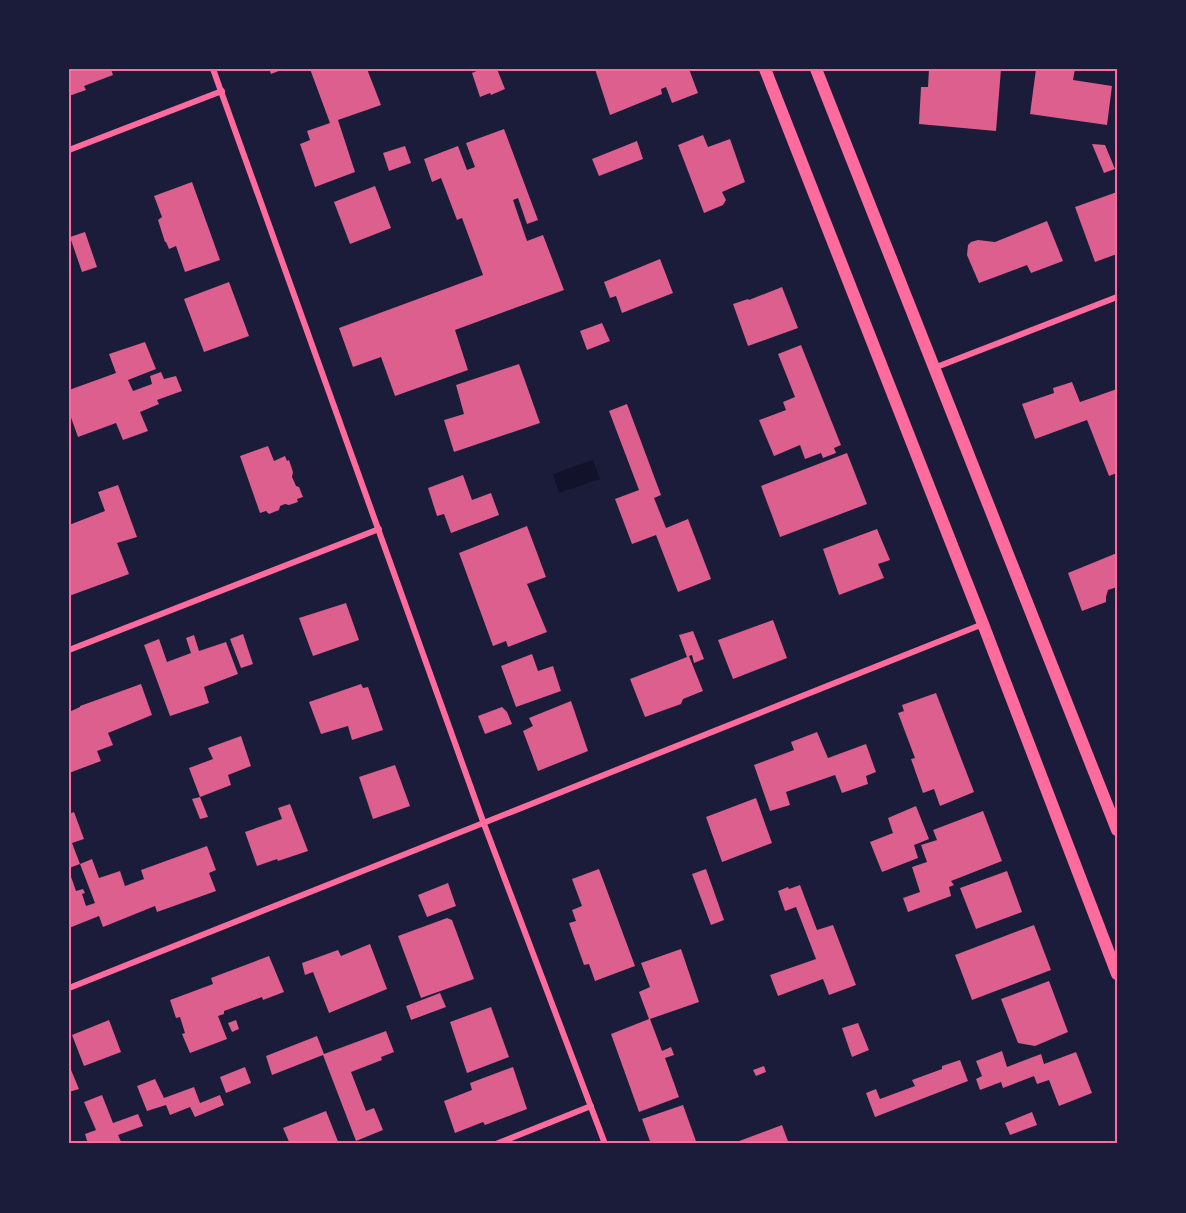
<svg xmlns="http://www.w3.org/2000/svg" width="1186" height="1213" font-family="Lato,sans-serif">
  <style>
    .water { fill: #12122b }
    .building { fill: #dd5f8e }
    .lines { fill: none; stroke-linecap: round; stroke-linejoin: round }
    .minor { stroke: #ff6b9d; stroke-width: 6 }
    .secondary { stroke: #ff6b9d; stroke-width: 12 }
    .neatline { fill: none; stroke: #ff6b9d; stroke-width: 2 }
  </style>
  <rect width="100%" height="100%" fill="#1b1b3a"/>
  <path class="water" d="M593 460 600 479 559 493 553 474Z"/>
  <g class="building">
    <path d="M69 69H111L113 75 84 86 86 90 69 96Z"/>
    <path d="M269 69H284L271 74Z"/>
    <path d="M310 69H367L381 105 338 120 355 172 315 187 300 144 310 140 307 131 330 123Z"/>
    <path d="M481 69H497L505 89 491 95 490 93 480 97 472 73Z"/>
    <path d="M595 69H689L698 93 672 103 666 87 661 89 662 94 610 115Z"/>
    <path d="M929 69H1001L996 131 919 124 921 87H928Z"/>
    <path d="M1036 69H1075L1073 80 1112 86 1107 125 1030 114Z"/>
    <path d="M504 129 538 220 527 224 518 198 513 200 527 241 543 235 564 290 455 330 468 370 395 396 381 357 353 367 339 328 483 275 462 218 457 220 441 178 432 182 424 159 458 146 467 170 475 167 466 143Z"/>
    <path d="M703 135 708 147 730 139 745 182 722 192 726 200 723 205 704 213 678 145Z"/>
    <path d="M637 141 643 159 599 176 592 159Z"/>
    <path d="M1092 144 1105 145 1115 169 1104 173Z"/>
    <path d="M405 146 411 163 389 171 383 153Z"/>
    <path d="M192 182 220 260 185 272 176 246 169 249 166 242H165L158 220 162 217 154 196Z"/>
    <path d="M375 186 391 228 350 244 334 202Z"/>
    <path d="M1117 192V254L1095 262 1075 207Z"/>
    <path d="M1047 221 1063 261 1031 273 1027 265 979 283 967 255 968 245 971 242 978 240 995 242Z"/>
    <path d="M85 232 97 267 82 272 70 237Z"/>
    <path d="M660 259 673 293 622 313 616 296 610 298 604 282Z"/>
    <path d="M229 282 249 336 204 352 184 299Z"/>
    <path d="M782 287 798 328 748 346 733 304 748 299 749 300Z"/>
    <path d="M602 323 610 341 587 350 580 331Z"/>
    <path d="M145 342 156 369 128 380 133 391 152 384 150 376 161 372 164 379 176 376 182 391 157 400 159 404 140 412 148 431 123 440 116 423 78 437 69 412V390L116 373 109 354Z"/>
    <path d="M801 345 841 445 834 448 836 453 823 458 821 453 805 459 800 445 774 456 759 420 786 410 783 402 795 397 778 354Z"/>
    <path d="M519 364 540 423 454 452 444 420 464 414 456 385Z"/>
    <path d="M1072 382 1080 402 1117 389V473L1109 476 1087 420 1035 439 1022 404 1054 393 1053 388Z"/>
    <path d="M627 404 661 495 654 498 666 528 688 519 711 579 678 592 656 535 632 544 615 499 639 490 609 411Z"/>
    <path d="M268 446 274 461 285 456 287 461 289 460 293 472 292 477 296 486 299 487 303 497 297 499 298 502 289 505 285 504 280 506 279 510 269 514 266 511 260 513 240 456Z"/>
    <path d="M847 453 867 504 780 537 761 486Z"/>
    <path d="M463 475 472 500 491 493 499 515 451 533 444 514 437 516 428 488Z"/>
    <path d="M118 485 137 537 117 543 129 574 69 596V525L105 511 98 492Z"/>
    <path d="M527 526 546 577 527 584 547 632 508 647 506 641 493 646 459 553Z"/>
    <path d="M877 529 890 560 878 564 884 578 839 595 823 549Z"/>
    <path d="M1117 553V587L1108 590 1106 597V602L1082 611 1068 573Z"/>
    <path d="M346 603 359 640 313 656 299 618Z"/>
    <path d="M773 620 787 658 733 679 718 640Z"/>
    <path d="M693 631 704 659 694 663 692 655 689 656 703 691 683 699 681 704 645 717 630 679 687 657 679 635Z"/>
    <path d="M243 634 253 664 241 668 230 639Z"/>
    <path d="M194 635 199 651 226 642 238 674 204 687 209 703 170 716 144 645 159 639 167 662 191 653 186 638Z"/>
    <path d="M532 654 538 671 553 666 561 691 516 707 501 666Z"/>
    <path d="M141 684 152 715 108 733 113 745 97 751 101 761 69 773V712L80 707V706Z"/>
    <path d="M361 684 363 688 368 687 383 730 352 740 348 726 321 734 309 702Z"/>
    <path d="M936 693 974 792 940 806 934 789 923 793 911 759 915 758 898 713 904 711 902 705Z"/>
    <path d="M571 701 588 751 538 771 523 731 533 726 529 718Z"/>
    <path d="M502 707 507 712 512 724 485 734 478 716Z"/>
    <path d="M817 732 828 758 866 744 876 772 866 776 868 784 842 793 835 775 786 792 790 805 770 811 754 765 794 750 791 742Z"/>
    <path d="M241 736 251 766 228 775 231 785 200 797 189 768 213 759 208 748Z"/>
    <path d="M395 765 410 806 373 819 359 777Z"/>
    <path d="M200 797 208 817 200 819 192 799Z"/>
    <path d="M756 798 772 843 722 862 706 817Z"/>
    <path d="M290 804 308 851 278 861 277 859 257 866 245 832 282 819 278 808Z"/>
    <path d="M916 806 929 839 914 845 918 858 882 872 870 842 893 833 888 818Z"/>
    <path d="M983 811 1002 861 951 881 954 885 949 887 951 896 908 912 903 898 920 892 912 867 927 862 921 845 937 840 933 830Z"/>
    <path d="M74 812 84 839 72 843 80 864 69 868V814Z"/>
    <path d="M207 846 216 870 209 873 216 891 157 912 155 906 103 927 99 916 69 928V871L76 891 83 889 85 893 82 894 86 906 95 903 80 864 92 859 99 878 120 871 125 886 144 879 141 870Z"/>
    <path d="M599 869 635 966 595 981 589 964 584 965 569 923 576 921 572 910 582 906 572 879Z"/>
    <path d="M706 869 724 920 711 925 692 874Z"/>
    <path d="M1007 871 1022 912 976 929 960 888Z"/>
    <path d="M448 883 456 906 427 917 418 895Z"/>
    <path d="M800 885 817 930 833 925 856 985 829 995 823 979 778 996 770 975 816 959 796 907 785 911 778 891 788 887 789 889Z"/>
    <path d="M447 918 452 920 474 979 421 998 398 936Z"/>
    <path d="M1034 925 1051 970 972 1000 955 955Z"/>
    <path d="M370 944 387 989 329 1013 313 972 305 975 302 963 338 950 341 956Z"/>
    <path d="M681 949 699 1002 650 1019 662 1051 671 1047 674 1055 665 1058 679 1097 639 1112 611 1034 649 1019 639 992 650 987 641 963Z"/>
    <path d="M269 956 284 992 263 1000 262 997 224 1011V1014L218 1016 227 1039 190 1053 182 1034 185 1033 180 1017 176 1018 170 1000 213 984 211 978Z"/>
    <path d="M1049 981 1068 1032 1035 1046 1018 1043 1001 999Z"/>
    <path d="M440 993 446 1007 411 1020 406 1006Z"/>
    <path d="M491 1007 509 1057 467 1073 450 1022Z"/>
    <path d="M109 1020 121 1052 84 1066 72 1035Z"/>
    <path d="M236 1020 239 1029 232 1032 228 1023Z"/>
    <path d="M858 1023 869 1050 852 1057 842 1028Z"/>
    <path d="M386 1031 394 1052 381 1057 382 1060 351 1072 366 1111 374 1108 383 1130 356 1141 323 1055 272 1075 266 1056 317 1036 324 1054Z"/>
    <path d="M1002 1051 1007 1067 1041 1054 1044 1064 1076 1052 1092 1093 1059 1106 1049 1080 1037 1084 1034 1076 1003 1088 1001 1082 980 1090 976 1079 982 1076 976 1061Z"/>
    <path d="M960 1060 968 1081 875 1117 866 1093 876 1089 880 1099 915 1086 912 1080 942 1069V1066Z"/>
    <path d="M69 1065 79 1089 69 1092Z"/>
    <path d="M764 1066 766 1072 756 1076 753 1070Z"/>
    <path d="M245 1067 251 1083 226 1093 220 1077Z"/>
    <path d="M513 1067 527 1109 485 1125 483 1122 455 1133 444 1101 472 1090 470 1083Z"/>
    <path d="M155 1079 164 1098 194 1087 200 1103 220 1095 224 1105 195 1117 190 1107 170 1115 166 1105 147 1111 137 1086Z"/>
    <path d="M102 1095 113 1123 138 1114 143 1126 118 1135 122 1144H88L85 1134 96 1130 84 1102Z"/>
    <path d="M683 1105 697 1144H651L642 1119Z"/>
    <path d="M326 1111 339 1144H290L283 1128Z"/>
    <path d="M1032 1112 1037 1125 1010 1135 1005 1123Z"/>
    <path d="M782 1125 789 1144H731Z"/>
  </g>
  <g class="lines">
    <g class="minor">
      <path d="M213 69 484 824 605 1144"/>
      <path d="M69 150 222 91"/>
      <path d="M934 368 1117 297"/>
      <path d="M69 650 379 529"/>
      <path d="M69 988 983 624"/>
      <path d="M496 1144 591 1106"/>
    </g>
    <g class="secondary">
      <path d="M765 69 983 624 1117 974"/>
      <path d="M816 69 1117 830"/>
    </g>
  </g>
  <rect width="1186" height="1213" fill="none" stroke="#1b1b3a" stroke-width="141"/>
  <rect x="70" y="70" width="1046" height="1072" class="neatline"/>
</svg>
